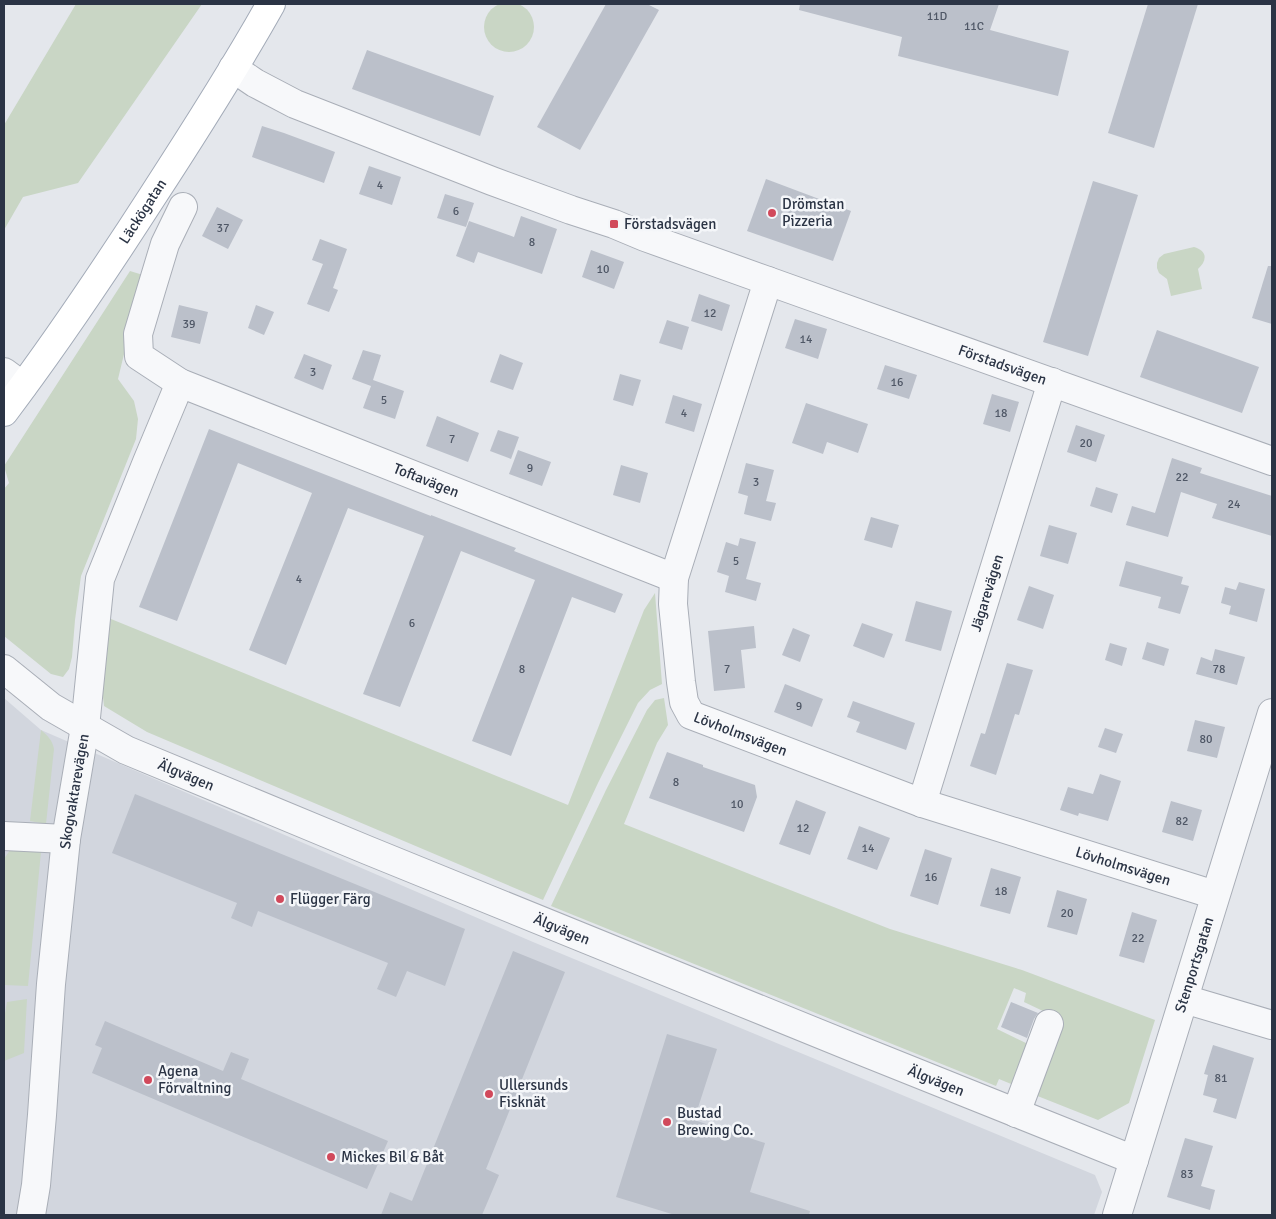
<svg xmlns="http://www.w3.org/2000/svg" width="1276" height="1219" font-family="Signika,sans-serif">
  <style>
    .built { fill: #d2d6de }
    .green { fill: #c9d6c5 }
    .building { fill: #bbc0ca }
    .lines { fill: none; stroke-linecap: round; stroke-linejoin: round }
    .minor-casing { stroke: #a9aeb7; stroke-width: 30 }
    .major-casing { stroke: #a3abb8; stroke-width: 30 }
    .minor { stroke: #f7f8fa; stroke-width: 28 }
    .major { stroke: #fff; stroke-width: 28 }
    .poi-dot { fill: #d1495b; stroke: #f4f6f9; stroke-width: 2 }
    .labels { text-anchor: middle; dominant-baseline: central; stroke-width: 5; stroke-linejoin: round; paint-order: stroke }
    .number-label { font-size: 12px; fill: #4f5766 }
    .poi-label { font-size: 15px; fill: #2b3445; stroke: #f4f6f9; text-anchor: start }
    .street-label { font-size: 15px; fill: #2b3445; stroke: #f4f6f9 }
  </style>
  <rect width="100%" height="100%" fill="#e4e7ec"/>
  <path class="built" d="M4 698 41 730 533 942 1095 1175 1102 1192 1094 1215H4Z"/>
  <g class="green">
    <circle cx="509" cy="27" r="25"/>
    <path d="M76 4H202L78 183 23 197 4 230V125Z"/>
    <path d="M1194 247C1208 251 1207 261 1198 269L1202 289 1171 296 1167 279 1159 273 1157 268V263L1159 258 1164 254Z"/>
    <path d="M130 271 143 275 118 379 134 401 138 419 136 439 81 576 75 620 72 657 69 669 63 677 51 674 4 636V489L9 483 4 466Z"/>
    <path d="M655 593 662 684 650 690 638 703 598 783 543 900 147 732 104 706 101 679 111 619 568 805 644 610Z"/>
    <path d="M664 698 668 725 657 743 624 824 757 877 890 929 1022 970 1155 1020 1129 1103 1098 1120 1035 1095 1064 1021 1024 1002 1026 993 1014 988 997 1029 1028 1044 1016 1086 999 1079 996 1086 551 906 606 790 647 710 655 700Z"/>
    <path d="M41 730C48 736 52 740 54 749L46 824 30 821Z"/>
    <path d="M17 847 36 848 41 852 28 986 4 985V859L10 850Z"/>
    <path d="M27 999 24 1053 4 1061V1019L7 1002Z"/>
  </g>
  <g class="building">
    <path d="M606 4H647L659 10 580 150 537 127Z"/>
    <path d="M800 4H999L990 30 1069 51 1058 96 898 56 902 37 799 10Z"/>
    <path d="M1148 4H1198L1154 148 1108 133Z"/>
    <path d="M367 50 494 96 480 136 352 89Z"/>
    <path d="M262 126 284 133 335 152 324 183 252 157Z"/>
    <path d="M369 166 401 177 392 205 359 194Z"/>
    <path d="M766 179 851 211 833 261 747 231Z"/>
    <path d="M1093 181 1138 195 1088 356 1043 342Z"/>
    <path d="M445 194 474 203 466 227 437 218Z"/>
    <path d="M217 207 243 220 228 249 202 236Z"/>
    <path d="M521 216 557 229 542 274 478 252 474 263 456 256 469 221 514 237Z"/>
    <path d="M320 239 347 249 333 288 338 290 329 312 307 304 323 264 312 260Z"/>
    <path d="M591 250 624 262 614 289 582 277Z"/>
    <path d="M1268 266H1272V324L1252 318Z"/>
    <path d="M699 294 730 305 722 331 691 321Z"/>
    <path d="M179 305 208 312 200 344 171 337Z"/>
    <path d="M256 305 274 312 264 335 248 328Z"/>
    <path d="M795 319 827 329 818 359 785 348Z"/>
    <path d="M667 320 689 327 682 350 659 343Z"/>
    <path d="M1157 330 1259 367 1242 413 1140 377Z"/>
    <path d="M363 350 381 355 373 380 404 391 395 419 363 408 371 386 352 379Z"/>
    <path d="M304 354 332 365 323 390 294 378Z"/>
    <path d="M500 354 523 363 513 390 490 382Z"/>
    <path d="M885 365 917 375 909 399 877 389Z"/>
    <path d="M620 374 641 380 633 406 613 400Z"/>
    <path d="M992 394 1019 402 1010 432 983 424Z"/>
    <path d="M673 395 702 404 694 432 665 423Z"/>
    <path d="M806 403 868 424 858 453 827 442 823 454 792 443Z"/>
    <path d="M437 416 479 433 468 462 426 446Z"/>
    <path d="M1076 425 1105 435 1096 462 1067 452Z"/>
    <path d="M209 429 431 516V515L516 548 514 551 623 594 615 613 572 597 511 756 472 741 535 580 461 551 400 707 363 694 424 536 348 508 286 665 249 650 312 493 238 463 177 621 139 607Z"/>
    <path d="M498 430 519 437 511 459 490 451Z"/>
    <path d="M518 450 551 462 542 486 509 474Z"/>
    <path d="M1172 458 1202 468 1200 473 1272 496V536L1212 518 1217 504 1181 492 1168 537 1126 525 1132 506 1155 513Z"/>
    <path d="M746 463 774 470 766 501 776 503 771 521 744 514 748 496 738 493Z"/>
    <path d="M621 465 648 473 640 503 613 495Z"/>
    <path d="M1096 487 1118 494 1112 513 1090 506Z"/>
    <path d="M871 517 899 525 892 548 864 540Z"/>
    <path d="M1049 525 1077 533 1068 564 1040 556Z"/>
    <path d="M740 538 756 542 746 579 761 583 756 601 725 592 729 576 717 572 726 542 738 546Z"/>
    <path d="M1126 561 1183 577 1181 584 1189 586 1180 614 1158 608 1161 597 1119 586Z"/>
    <path d="M1239 582 1265 589 1257 622 1229 614 1231 606 1221 603 1225 587 1236 590Z"/>
    <path d="M1029 586 1054 595 1043 629 1017 620Z"/>
    <path d="M916 601 952 611 941 651 905 641Z"/>
    <path d="M862 623 893 634 884 658 853 646Z"/>
    <path d="M754 626 756 648 741 650 745 688 714 691 708 631Z"/>
    <path d="M793 628 810 635 800 662 782 655Z"/>
    <path d="M1147 642 1169 649 1164 666 1142 659Z"/>
    <path d="M1110 643 1127 648 1122 666 1105 660Z"/>
    <path d="M1215 649 1245 657 1237 685 1196 674 1201 657 1212 661Z"/>
    <path d="M1007 663 1033 670 1019 715 1015 714 996 775 970 766 981 733 985 734Z"/>
    <path d="M785 684 823 699 812 727 774 712Z"/>
    <path d="M853 701 915 723 906 750 856 732 860 722 847 717Z"/>
    <path d="M1195 720 1225 727 1217 758 1187 751Z"/>
    <path d="M1105 728 1123 734 1116 753 1098 747Z"/>
    <path d="M667 752 703 765V767L755 785 757 797 744 832 649 798Z"/>
    <path d="M1100 774 1121 781 1108 821 1079 813 1078 816 1060 810 1068 787 1093 794Z"/>
    <path d="M135 794 465 929 445 986 407 971 396 997 377 989 388 963 258 911 252 927 231 918 237 903 112 853Z"/>
    <path d="M796 800 826 812 810 855 779 844Z"/>
    <path d="M1171 801 1202 810 1193 841 1162 832Z"/>
    <path d="M859 826 890 838 877 870 847 859Z"/>
    <path d="M925 849 952 858 938 905 910 896Z"/>
    <path d="M991 868 1021 877 1010 914 980 906Z"/>
    <path d="M1057 890 1087 899 1077 935 1047 927Z"/>
    <path d="M1132 912 1157 920 1144 963 1119 956Z"/>
    <path d="M513 951 565 972 486 1169 499 1175 482 1215H381L390 1192 412 1201Z"/>
    <path d="M1011 1002 1038 1013 1034 1019 1027 1038 1001 1027Z"/>
    <path d="M105 1021 223 1071 231 1052 249 1059 241 1079 388 1141 367 1189 92 1073 102 1048 95 1045Z"/>
    <path d="M667 1034 717 1049 694 1120 765 1143 750 1192 810 1211 809 1215H675L616 1197Z"/>
    <path d="M1213 1045 1254 1058 1236 1119 1213 1112 1217 1099 1203 1095 1208 1075 1204 1074Z"/>
    <path d="M1185 1138 1213 1146 1201 1186 1215 1190 1210 1210 1167 1197Z"/>
  </g>
  <g class="lines">
    <defs>
      <g id="minor">
        <path id="s1" d="M233 68 255 83 295 104 492 181 571 210 614 224 645 237 768 281 1272 461"/>
        <path id="s2" d="M183 207 165 244 152 287 138 334 139 356 180 383 674 578"/>
        <path id="s3" d="M768 281 674 578 673 604 681 682 684 702 691 715 922 803 1215 895"/>
        <path d="M4 372 23 386"/>
        <path id="s4" d="M4 669 51 707 126 750 367 850 852 1047 1134 1160"/>
        <path id="s5" d="M922 803 1052 382"/>
        <path d="M4 836 66 839"/>
        <path d="M1184 999 1272 1025"/>
        <path d="M1016 1113 1049 1024"/>
        <path id="s6" d="M31 1215 36 1185 42 1115 51 984 66 839 85 727 100 579 147 462 180 383"/>
        <path id="s7" d="M1117 1215C1168 1048 1221 880 1272 713"/>
      </g>
      <g id="major">
        <path id="s8" d="M4 412C56 343 105 270 152 197 193 134 234 70 271 4"/>
      </g>
    </defs>
    <use href="#minor" class="minor-casing"/>
    <use href="#major" class="major-casing"/>
    <use href="#minor" class="minor"/>
    <use href="#major" class="major"/>
  </g>
  <g class="poi-dot">
    <circle cx="772" cy="213" r="5"/>
    <rect x="609" y="219" width="10" height="10" rx="2.5"/>
    <circle cx="280" cy="899" r="5"/>
    <circle cx="148" cy="1080" r="5"/>
    <circle cx="489" cy="1094" r="5"/>
    <circle cx="667" cy="1122" r="5"/>
    <circle cx="331" cy="1157" r="5"/>
  </g>
  <g class="labels">
    <g class="number-label">
      <text x="937" y="16">11D</text>
      <text x="974" y="26">11C</text>
      <text x="380" y="185">4</text>
      <text x="456" y="211">6</text>
      <text x="223" y="228">37</text>
      <text x="532" y="242">8</text>
      <text x="603" y="269">10</text>
      <text x="710" y="313">12</text>
      <text x="189" y="324">39</text>
      <text x="806" y="339">14</text>
      <text x="313" y="372">3</text>
      <text x="897" y="382">16</text>
      <text x="384" y="400">5</text>
      <text x="684" y="413">4</text>
      <text x="1001" y="413">18</text>
      <text x="452" y="439">7</text>
      <text x="1086" y="443">20</text>
      <text x="530" y="468">9</text>
      <text x="1182" y="477">22</text>
      <text x="756" y="482">3</text>
      <text x="1234" y="504">24</text>
      <text x="736" y="561">5</text>
      <text x="299" y="579">4</text>
      <text x="412" y="623">6</text>
      <text x="522" y="669">8</text>
      <text x="727" y="669">7</text>
      <text x="1219" y="669">78</text>
      <text x="799" y="706">9</text>
      <text x="1206" y="739">80</text>
      <text x="676" y="782">8</text>
      <text x="737" y="804">10</text>
      <text x="1182" y="821">82</text>
      <text x="803" y="828">12</text>
      <text x="868" y="848">14</text>
      <text x="931" y="877">16</text>
      <text x="1001" y="891">18</text>
      <text x="1067" y="913">20</text>
      <text x="1138" y="938">22</text>
      <text x="1221" y="1078">81</text>
      <text x="1187" y="1174">83</text>
    </g>
    <g class="poi-label">
      <text x="782" y="204">Drömstan<tspan x="782" dy="17">Pizzeria</tspan></text>
      <text x="624" y="224">Förstadsvägen</text>
      <text x="290" y="899">Flügger Färg</text>
      <text x="158" y="1071">Agena<tspan x="158" dy="17">Förvaltning</tspan></text>
      <text x="499" y="1085">Ullersunds<tspan x="499" dy="17">Fisknät</tspan></text>
      <text x="677" y="1113">Bustad<tspan x="677" dy="17">Brewing Co.</tspan></text>
      <text x="341" y="1157">Mickes Bil &amp; Båt</text>
    </g>
    <g class="street-label">
      <text stroke="none"><textPath href="#s8" startOffset="244">Läckögatan</textPath></text>
      <text stroke="none"><textPath href="#s1" startOffset="826">Förstadsvägen</textPath></text>
      <text stroke="none"><textPath href="#s2" startOffset="471">Toftavägen</textPath></text>
      <text stroke="none"><textPath href="#s5" startOffset="220">Jägarevägen</textPath></text>
      <text stroke="none"><textPath href="#s3" startOffset="504">Lövholmsvägen</textPath></text>
      <text stroke="none"><textPath href="#s4" startOffset="212">Älgvägen</textPath></text>
      <text stroke="none"><textPath href="#s6" startOffset="426">Skogvaktarevägen</textPath></text>
      <text stroke="none"><textPath href="#s3" startOffset="909">Lövholmsvägen</textPath></text>
      <text stroke="none"><textPath href="#s4" startOffset="618">Älgvägen</textPath></text>
      <text stroke="none"><textPath href="#s7" startOffset="262">Stenportsgatan</textPath></text>
      <text stroke="none"><textPath href="#s4" startOffset="1022">Älgvägen</textPath></text>
    </g>
  </g>
  <rect width="1276" height="1219" fill="none" stroke="#2b3445" stroke-width="10"/>
</svg>
